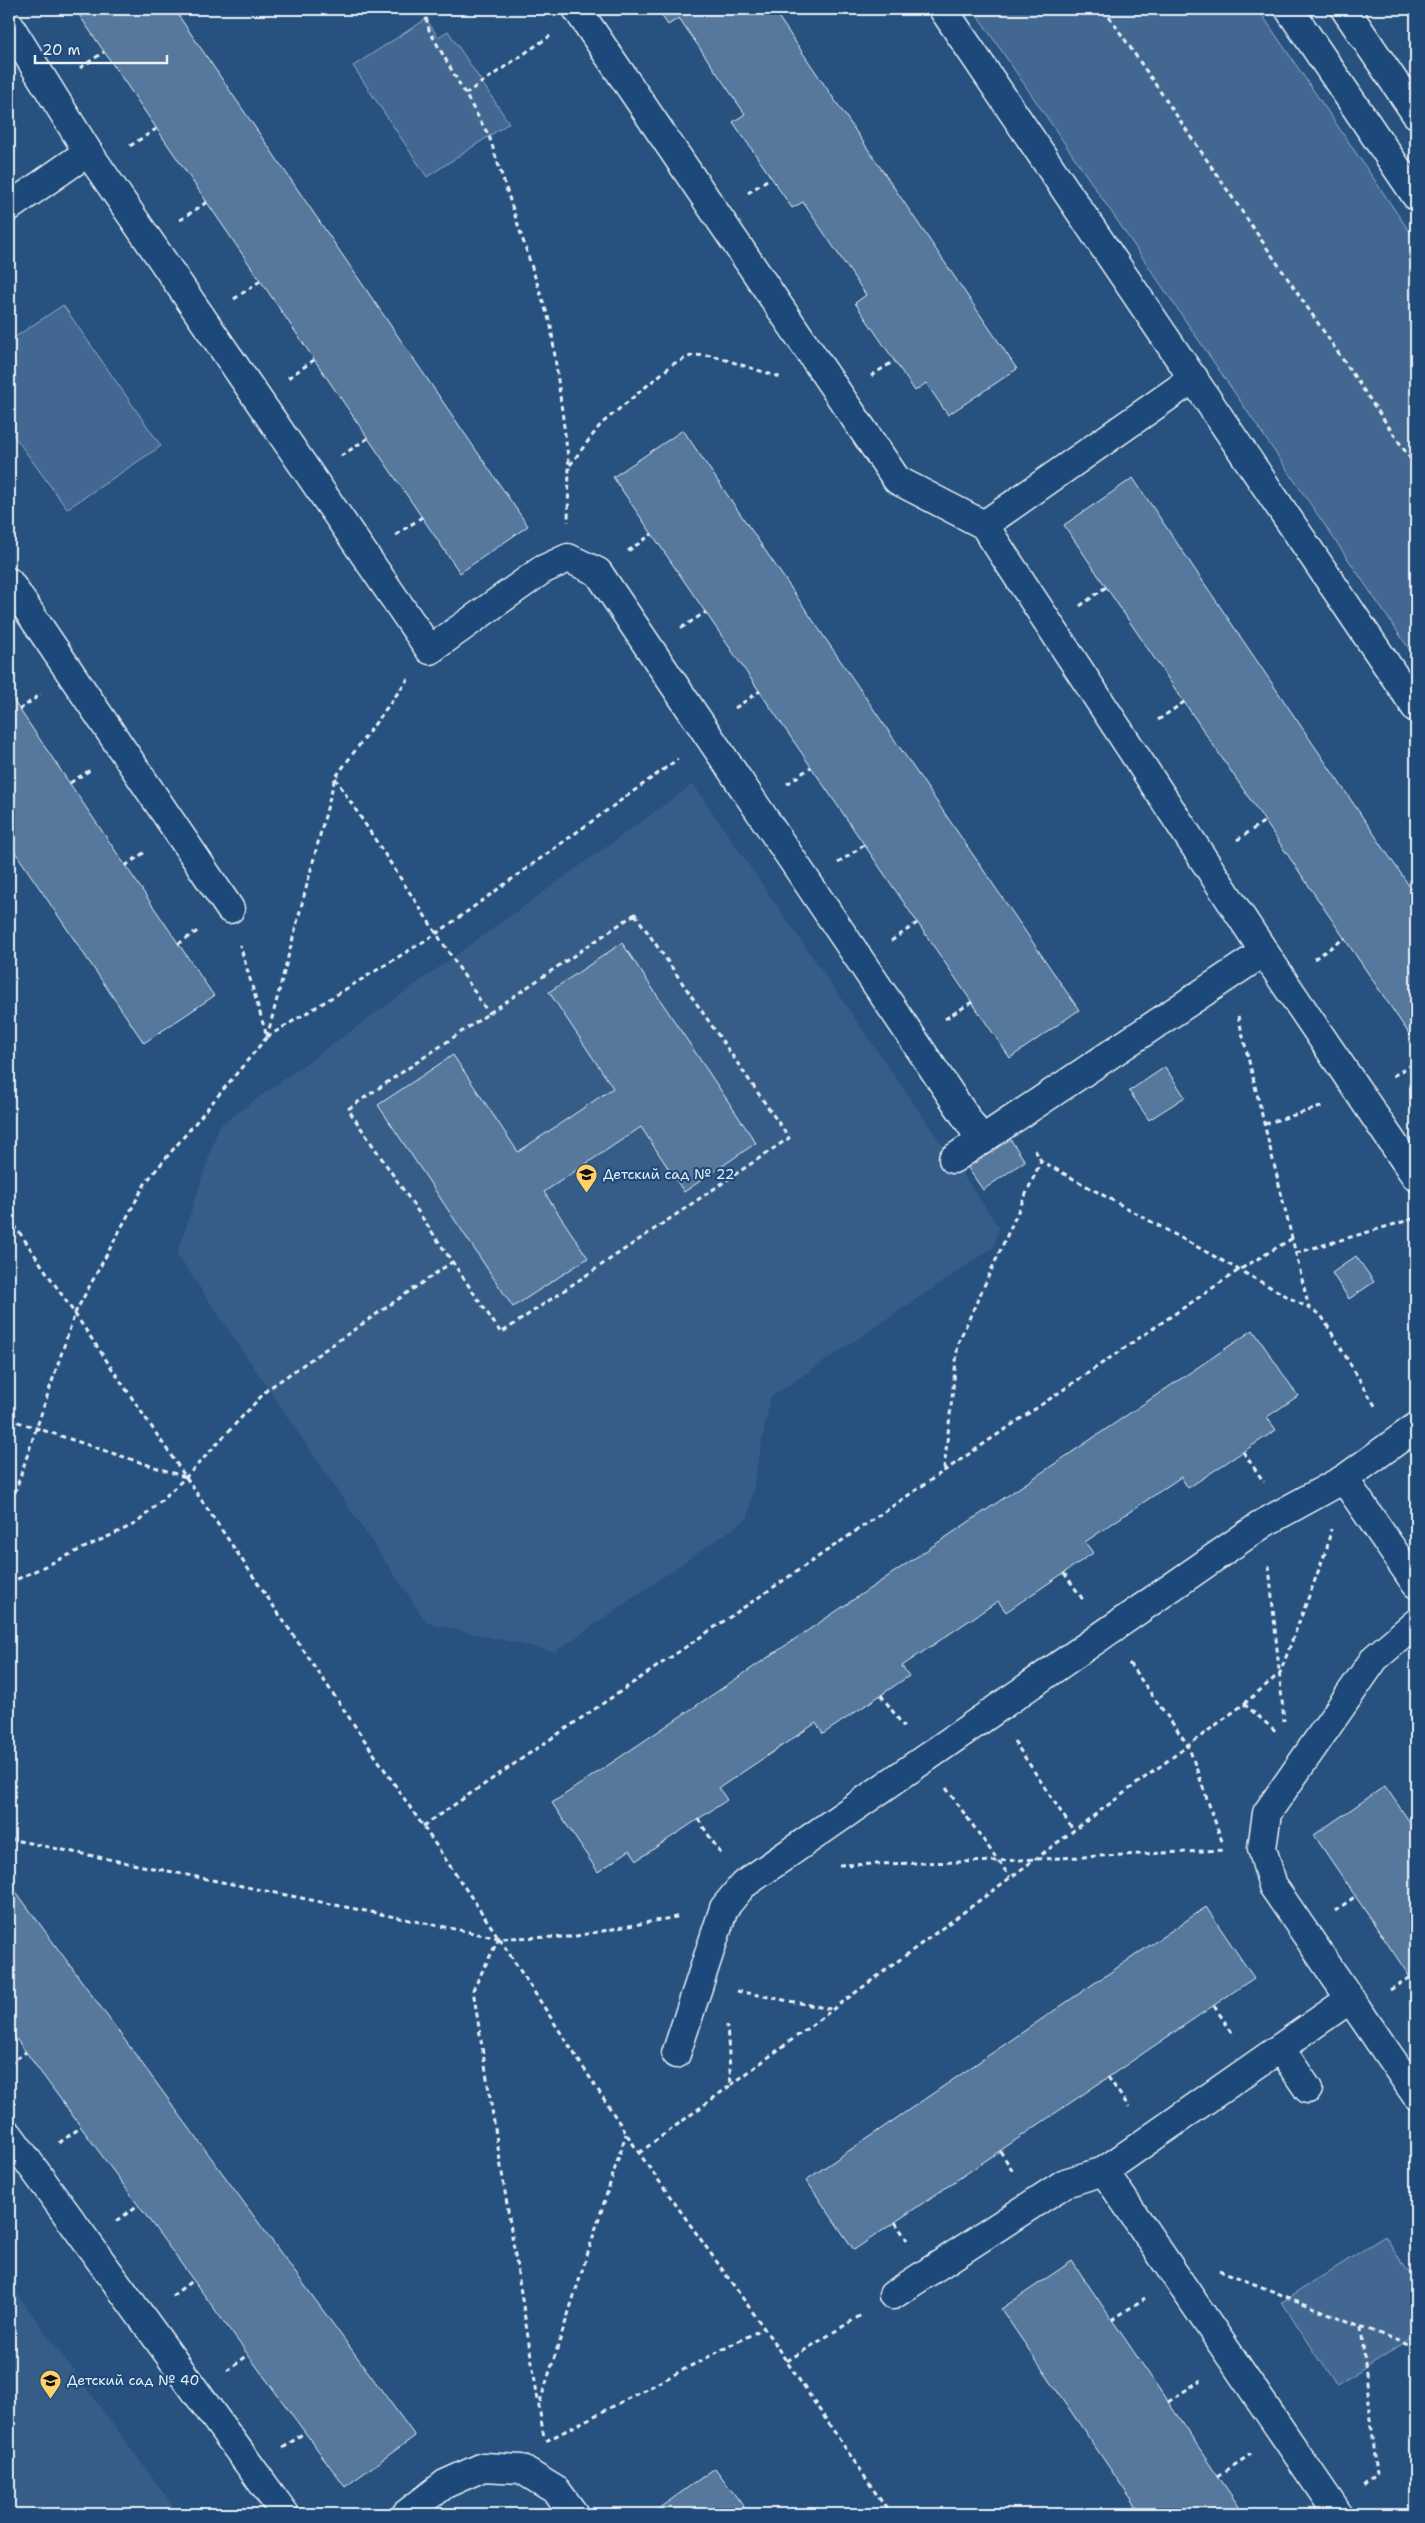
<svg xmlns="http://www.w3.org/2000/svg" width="1425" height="2523" font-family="'Shantell Sans',sans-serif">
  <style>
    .built { fill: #355d88 }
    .green { fill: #436891; stroke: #96acc4 }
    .building { fill: #57789d; stroke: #e8f1f8 }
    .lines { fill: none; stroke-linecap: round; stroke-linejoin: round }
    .minor-casing { stroke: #e8f1f8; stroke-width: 31 }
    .path { stroke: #e8f1f8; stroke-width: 3; stroke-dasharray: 5 4; stroke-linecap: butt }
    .minor { stroke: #1f4a7a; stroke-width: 28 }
    .labels { text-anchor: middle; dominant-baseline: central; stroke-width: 4.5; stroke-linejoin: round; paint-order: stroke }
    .poi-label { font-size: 14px; fill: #e8f1f8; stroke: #1f4a7a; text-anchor: start }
  </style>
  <rect width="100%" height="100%" fill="#27517f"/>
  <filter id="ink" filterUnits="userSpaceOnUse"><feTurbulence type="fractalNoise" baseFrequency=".02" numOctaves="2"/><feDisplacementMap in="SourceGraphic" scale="10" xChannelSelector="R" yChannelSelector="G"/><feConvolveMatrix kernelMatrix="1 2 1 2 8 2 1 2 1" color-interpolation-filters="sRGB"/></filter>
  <g filter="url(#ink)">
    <g class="built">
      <path d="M693 784 999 1227 994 1247 770 1398 748 1518 555 1652 427 1623 177 1254 219 1126Z"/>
      <path d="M9 2283 179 2514H9Z"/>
    </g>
    <g class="green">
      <path d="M973 9H1258L1416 241V659Z"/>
      <path d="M426 19 438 37 448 31 509 123 427 177 353 66Z"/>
      <path d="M63 305 161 446 67 509 9 429V341Z"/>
      <path d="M1385 2236 1416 2284V2335L1337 2386 1282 2302Z"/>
    </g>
    <g class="building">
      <path d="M75 9H174L528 526 460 573Z"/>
      <path d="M657 9H773L1017 369 948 415 926 383 915 391 855 303 866 295 803 202 792 208 733 122 745 114 679 18 668 25Z"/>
      <path d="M683 430 1079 1010 1010 1058 613 477Z"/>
      <path d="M1133 478 1416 896V1044L1064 525Z"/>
      <path d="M9 694 214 996 144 1043 9 843Z"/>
      <path d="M622 943 756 1143 684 1192 641 1127 544 1192 588 1258 513 1307 378 1105 453 1055 518 1152 613 1088 549 992Z"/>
      <path d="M1165 1067 1185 1097 1149 1120 1129 1091Z"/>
      <path d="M1008 1136 1025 1161 983 1190 966 1165Z"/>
      <path d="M1356 1256 1374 1282 1349 1299 1332 1273Z"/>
      <path d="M1253 1330 1298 1396 1267 1417 1276 1430 1188 1488 1181 1477 1085 1542 1093 1553 1006 1612 998 1601 902 1666 909 1676 823 1734 816 1723 719 1788 727 1800 637 1860 630 1850 598 1872 552 1803Z"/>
      <path d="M1385 1786 1416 1831V1986L1314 1835Z"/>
      <path d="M9 1882 415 2436 345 2487 9 2029Z"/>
      <path d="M1206 1907 1254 1978 854 2250 806 2180Z"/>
      <path d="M1072 2261 1168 2402 1244 2514H1141L1001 2309Z"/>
      <path d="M715 2468 749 2514H651Z"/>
    </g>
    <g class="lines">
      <defs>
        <g id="minor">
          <path d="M577 9 897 480 984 525 1282 979 1416 1177"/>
          <path d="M943 9 1416 708"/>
          <path d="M1289 9 1416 196"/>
          <path d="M1345 9 1416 114"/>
          <path d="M9 25 88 152"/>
          <path d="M9 207 88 152 430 650 542 570 568 558 598 572 982 1141"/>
          <path d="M984 525 1194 378"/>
          <path d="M9 582 230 909"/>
          <path d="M953 1159 1264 952"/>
          <path d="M1344 1479 1416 1584"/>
          <path d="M1416 1623 1375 1658 1267 1813 1262 1848 1273 1886 1416 2095"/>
          <path d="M1280 2048 1308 2089"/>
          <path d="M676 2054 724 1908 743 1885 1264 1523 1344 1479 1416 1427"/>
          <path d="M9 2135 285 2514"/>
          <path d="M1104 2171 1338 2514"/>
          <path d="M893 2295 1065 2183 1104 2171 1350 1999"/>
          <path d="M406 2514 445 2484 483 2467 521 2469 557 2491 574 2514"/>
        </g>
      </defs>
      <use href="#minor" class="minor-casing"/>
      <g class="path">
        <path d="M424 9 429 30 489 136 551 326 569 465 568 522"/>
        <path d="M1104 9 1416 467"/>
        <path d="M80 68 104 52"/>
        <path d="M465 94 550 36"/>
        <path d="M130 146 156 129"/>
        <path d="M748 193 770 178"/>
        <path d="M180 220 207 202"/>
        <path d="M234 299 260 281"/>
        <path d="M871 376 894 361"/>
        <path d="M288 378 314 360"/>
        <path d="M341 456 368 438"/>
        <path d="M570 465 601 424 673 364 693 355 714 356 782 378"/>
        <path d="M396 535 422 517"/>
        <path d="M628 551 652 534"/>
        <path d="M1080 606 1106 587"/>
        <path d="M681 628 706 612"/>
        <path d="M735 708 760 691"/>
        <path d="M19 710 41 694"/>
        <path d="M1158 720 1184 702"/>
        <path d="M335 778 489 1014"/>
        <path d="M70 783 90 770"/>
        <path d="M787 784 811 767"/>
        <path d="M1237 840 1265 821"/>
        <path d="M838 863 864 845"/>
        <path d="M125 866 145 852"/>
        <path d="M635 914 789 1138 501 1333 348 1109Z"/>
        <path d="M891 941 917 923"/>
        <path d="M178 944 199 930"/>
        <path d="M1314 959 1345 938"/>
        <path d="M1238 1016 1309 1308"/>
        <path d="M945 1019 972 1002"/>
        <path d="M267 1037 436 934 678 759"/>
        <path d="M267 1037 335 778 408 679"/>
        <path d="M1393 1076 1416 1062"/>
        <path d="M1265 1124 1324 1106"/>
        <path d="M1035 1150 1041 1161"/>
        <path d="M9 1217 499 1938 639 2153 764 2328 890 2514"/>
        <path d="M1296 1253 1416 1218"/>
        <path d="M9 1419 185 1477"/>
        <path d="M1243 1452 1264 1482"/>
        <path d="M944 1469 958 1343 1041 1161 1321 1315 1377 1409"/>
        <path d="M9 1510 75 1313 146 1182 267 1037 240 945"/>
        <path d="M1269 1566 1284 1721"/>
        <path d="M1064 1573 1084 1601"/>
        <path d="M9 1583 137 1523 186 1477 268 1389 452 1262"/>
        <path d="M1129 1663 1188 1745 1223 1844"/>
        <path d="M881 1695 904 1727"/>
        <path d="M1244 1704 1278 1733"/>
        <path d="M1014 1741 1073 1830"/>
        <path d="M946 1788 1010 1877"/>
        <path d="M698 1819 721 1854"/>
        <path d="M423 1826 1239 1270 1293 1238"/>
        <path d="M9 1839 499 1938 571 1937 681 1916"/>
        <path d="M839 1865 998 1861 1225 1850"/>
        <path d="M1335 1911 1357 1895"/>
        <path d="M499 1938 473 1990 544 2438"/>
        <path d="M1390 1990 1410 1977"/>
        <path d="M737 1991 831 2009"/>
        <path d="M1214 2006 1233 2034"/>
        <path d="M9 2064 26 2052"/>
        <path d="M1108 2077 1129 2107"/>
        <path d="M731 2085 1244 1704 1280 1673 1327 1548 1331 1529"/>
        <path d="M59 2143 81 2127"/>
        <path d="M1000 2151 1013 2171"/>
        <path d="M639 2153 731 2085 727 2025"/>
        <path d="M117 2221 138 2205"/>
        <path d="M895 2222 907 2240"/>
        <path d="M1219 2270 1416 2348"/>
        <path d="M172 2296 193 2280"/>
        <path d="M1112 2320 1145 2298"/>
        <path d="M1361 2327 1377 2475 1363 2487"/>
        <path d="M787 2361 863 2314"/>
        <path d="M227 2371 248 2355"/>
        <path d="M540 2402 626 2134"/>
        <path d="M1168 2402 1201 2380"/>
        <path d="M546 2441 764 2328"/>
        <path d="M283 2448 305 2432"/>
        <path d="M1218 2476 1251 2454"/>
      </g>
      <use href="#minor" class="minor"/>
    </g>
  </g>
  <defs>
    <symbol id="school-pin" viewBox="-11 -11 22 30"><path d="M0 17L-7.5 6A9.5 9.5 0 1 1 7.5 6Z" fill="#ffd166" stroke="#1f4a7a"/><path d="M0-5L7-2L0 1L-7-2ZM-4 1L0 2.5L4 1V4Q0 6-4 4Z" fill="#111"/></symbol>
  </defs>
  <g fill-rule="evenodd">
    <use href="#school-pin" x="574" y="1162" width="25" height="34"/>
    <use href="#school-pin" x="38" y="2368" width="25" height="34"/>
  </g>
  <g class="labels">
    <g class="poi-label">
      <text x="603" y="1174">Детский сад № 22</text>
      <text x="67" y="2380">Детский сад № 40</text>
    </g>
  </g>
  <rect width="1425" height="2523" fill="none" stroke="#1f4a7a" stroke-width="30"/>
  <rect x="15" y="15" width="1395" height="2493" fill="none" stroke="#e8f1f8" stroke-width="2" filter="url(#ink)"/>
  <path d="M35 55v8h132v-8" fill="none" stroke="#e8f1f8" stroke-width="2.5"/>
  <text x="42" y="55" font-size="15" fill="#e8f1f8" stroke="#1f4a7a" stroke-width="4" paint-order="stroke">20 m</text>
</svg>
